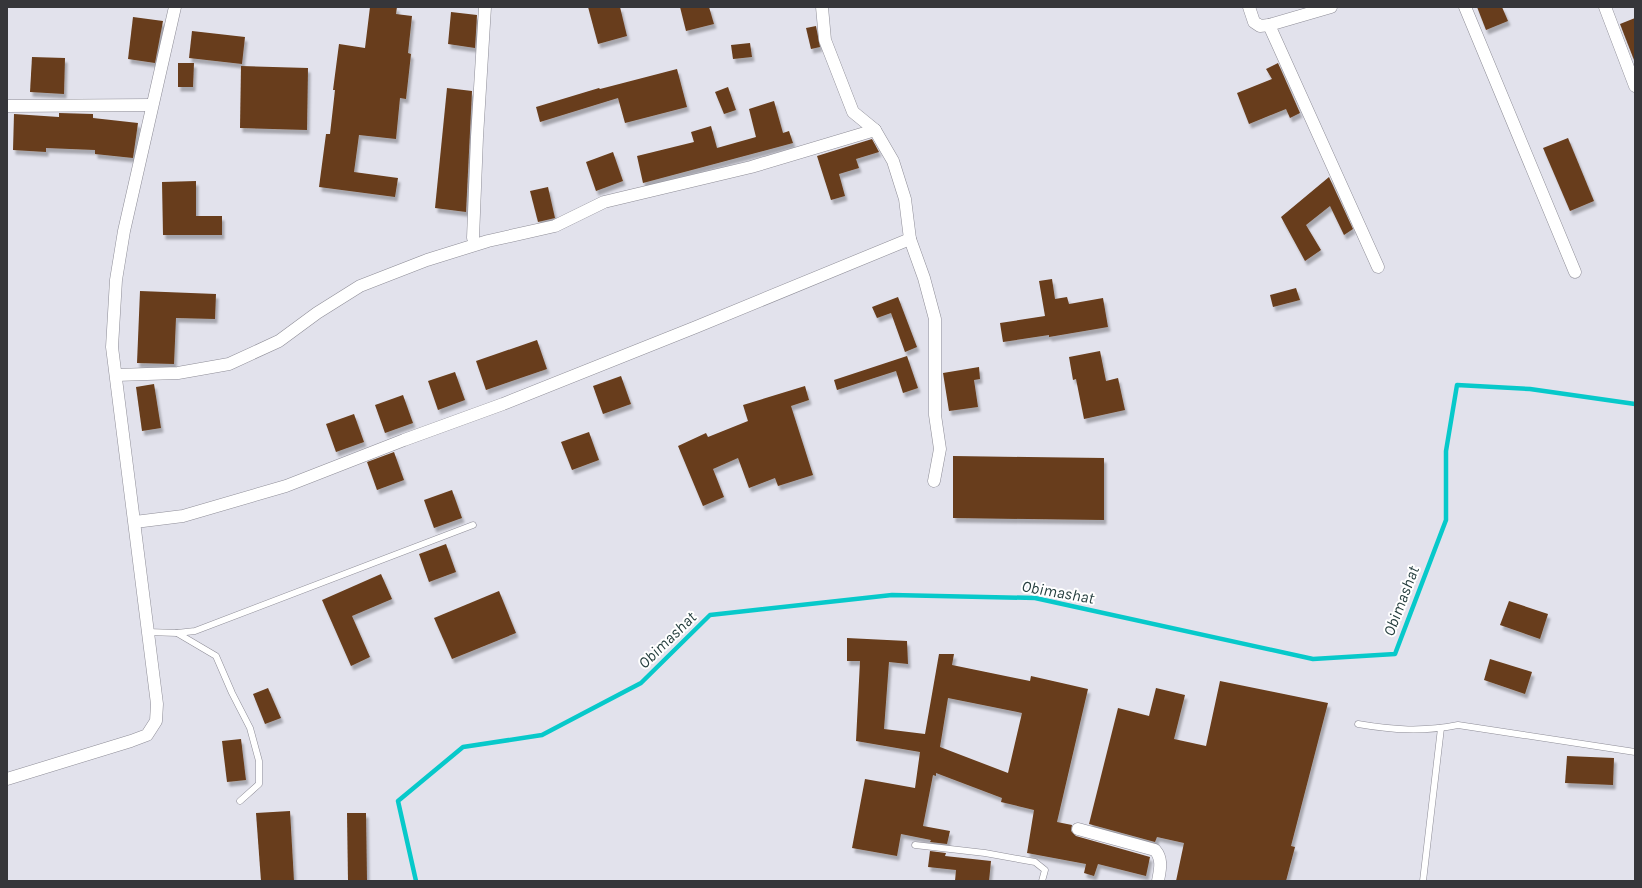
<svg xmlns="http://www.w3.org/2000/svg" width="1642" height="888" font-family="Karla,sans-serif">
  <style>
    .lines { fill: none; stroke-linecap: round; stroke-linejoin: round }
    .stream { stroke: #07c9ca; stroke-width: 4.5 }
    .building { fill: #683d1b; fill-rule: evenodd; filter: url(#shadow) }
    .service-casing { stroke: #8e8d97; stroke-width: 7 }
    .minor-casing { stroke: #8e8d97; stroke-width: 13 }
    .service { stroke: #fff; stroke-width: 6 }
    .minor { stroke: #fff; stroke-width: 12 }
    .labels { text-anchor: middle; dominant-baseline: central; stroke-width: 4; stroke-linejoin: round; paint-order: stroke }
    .water-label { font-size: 16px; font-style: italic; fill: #263f3f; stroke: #fff }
  </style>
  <defs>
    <filter id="shadow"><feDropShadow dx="2.5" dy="4.5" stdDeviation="1" flood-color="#0004"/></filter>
  </defs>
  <rect width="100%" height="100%" fill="#e2e2ec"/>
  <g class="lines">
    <path class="stream" d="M416 881 398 801 463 747 542 735 641 683 710 615 892 595 1035 598 1313 659 1395 654 1446 520V451L1457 385 1530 389 1635 404"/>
  </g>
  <g class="building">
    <path d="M370 7H397L396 14 412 16 408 53 411 54 406 99 400 98 396 139 359 135 354 172 398 178 395 197 319 187 326 134H330L335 90H333L339 44 365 48Z"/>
    <path d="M588 7H620L627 36 598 44Z"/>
    <path d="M680 7H709L714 24 686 31Z"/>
    <path d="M1477 7H1502L1508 21 1486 30Z"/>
    <path d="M451 12 477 15 475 48 448 44Z"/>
    <path d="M133 17 163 21 155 63 128 59Z"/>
    <path d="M1635 18V60H1634L1620 24Z"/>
    <path d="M816 26 820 47 811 49 806 28Z"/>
    <path d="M192 31 245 37 242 64 189 58Z"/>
    <path d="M750 43 752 57 733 59 731 45Z"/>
    <path d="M32 57 65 58 64 94 30 92Z"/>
    <path d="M178 63H194L193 87H178Z"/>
    <path d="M1278 63 1300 113 1290 118 1286 109 1249 124 1237 93 1272 79 1266 69Z"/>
    <path d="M241 66 308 68 307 130 240 128Z"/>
    <path d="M677 69 687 107 625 123 618 98 540 122 536 107 599 88 600 89Z"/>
    <path d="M728 87 736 110 724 114 715 92Z"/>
    <path d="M447 88 472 91 466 212 435 208Z"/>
    <path d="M774 101 783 133 789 131 793 143 643 183 637 156 694 142 691 132 711 126 717 148 756 137 749 109Z"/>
    <path d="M59 113 93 114V118L138 123 133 158 95 154V150L46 148V152L13 150 14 114 59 117Z"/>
    <path d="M1568 138 1594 201 1570 211 1543 148Z"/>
    <path d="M872 139 879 152 856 159 859 168 839 174 845 196 831 200 817 156Z"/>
    <path d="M613 152 623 181 596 191 586 162Z"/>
    <path d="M1329 177 1353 229 1344 235 1330 206 1306 225 1321 250 1305 261 1281 217Z"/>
    <path d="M196 181V216H222V235H163L162 182Z"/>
    <path d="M548 187 555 218 538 222 530 191Z"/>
    <path d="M1052 279 1055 299 1067 297 1069 304 1103 298 1108 327 1049 337V335L1003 342 1000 323 1045 316 1039 281Z"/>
    <path d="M1296 288 1300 300 1273 307 1270 295Z"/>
    <path d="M140 291 216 294 215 319 176 318 174 364 137 363Z"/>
    <path d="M898 297 917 347 905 352 891 313 877 318 872 307Z"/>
    <path d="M537 340 547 369 486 390 476 361Z"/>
    <path d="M1100 351 1106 381 1118 378 1125 410 1084 419 1076 379 1073 380 1069 357Z"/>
    <path d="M907 356 918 388 903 393 896 371 837 390 834 380Z"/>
    <path d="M979 367 980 379 974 380 978 407 949 411 943 373Z"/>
    <path d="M455 372 465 400 438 410 428 381Z"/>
    <path d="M621 376 631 404 603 414 593 386Z"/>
    <path d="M154 384 161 428 142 431 136 387Z"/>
    <path d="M805 386 809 400 791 406 813 475 778 486 775 478 749 488 738 458 713 469 724 497 703 506 678 446 706 433 708 437 748 421 743 405Z"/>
    <path d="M403 395 413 423 385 433 375 405Z"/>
    <path d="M354 414 364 442 336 452 326 424Z"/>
    <path d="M589 432 599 460 572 470 561 442Z"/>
    <path d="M394 452 404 480 377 490 367 462Z"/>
    <path d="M953 456 1104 458V520L953 518Z"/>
    <path d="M452 490 462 518 434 528 424 500Z"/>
    <path d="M446 544 456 572 429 582 419 554Z"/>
    <path d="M381 574 392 599 352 616 370 657 351 666 322 600Z"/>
    <path d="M499 591 516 633 452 659 434 618Z"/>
    <path d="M1509 601 1548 614 1540 639 1500 625Z"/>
    <path d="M847 638 907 641 908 664 889 662 884 729 925 734 939 654H954L952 665 1030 681 1031 676 1088 689 1057 822 1072 825 1071 831 1076 836 1150 857 1146 876 1098 864 1094 876 1084 873 1086 864 1027 853 1034 810 1001 802 1002 798 936 773V776L933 775 923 826 950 831 947 844 930 842 931 840 901 834 897 856 852 848 865 779 915 788 920 752 856 741 860 661H847ZM948 698 1022 713 1008 773 940 747Z"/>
    <path d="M1490 659 1532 672 1525 694 1484 680Z"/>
    <path d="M1220 681 1328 703 1291 846 1295 847 1286 881H1176L1184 843 1157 837 1155 842 1089 824 1118 708 1149 716 1156 688 1185 695 1174 739 1206 746Z"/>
    <path d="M268 688 281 718 265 724 253 694Z"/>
    <path d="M241 739 246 780 227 782 222 741Z"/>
    <path d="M1567 756 1614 758 1613 785 1565 783Z"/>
    <path d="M290 811 294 881H261L256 813Z"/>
    <path d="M347 813H366L367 881H348Z"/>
    <path d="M930 851 946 853 945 856 991 861 989 881H955L956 870 928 867Z"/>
  </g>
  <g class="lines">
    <defs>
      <g id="service">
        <path d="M148 632 177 633 195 631 473 525"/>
        <path d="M177 633 216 656 232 693 250 728 259 761V784L240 801"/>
        <path d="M1358 724C1393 730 1423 732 1458 725L1635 752"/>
        <path d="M915 845 985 853 1035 862 1045 870 1042 881"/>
        <path d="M1423 881 1441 728"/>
      </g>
      <g id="minor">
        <path d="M822 7 825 40 853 112 875 130 893 161 905 199 910 239 924 278 935 319V415L940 449 934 481"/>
        <path d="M1249 7 1254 22 1260 26 1269 25 1331 7"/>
        <path d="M1465 7 1575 272"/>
        <path d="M1605 7 1635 86"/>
        <path d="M1269 25 1378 267"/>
        <path d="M7 106 152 105"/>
        <path d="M473 238 477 137 485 7"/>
        <path d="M116 375 178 373 229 364 279 341 317 313 360 286 427 260 488 241 555 226 604 202 751 167 875 130"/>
        <path d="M135 522 183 516 286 486 404 440 503 404 696 327 910 239"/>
        <path d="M7 779 131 741 147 735 156 721 157 704 112 347 116 280 124 231 175 7"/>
        <path d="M1078 829 1155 850C1163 859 1160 870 1158 881"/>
      </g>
    </defs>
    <use href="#service" class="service-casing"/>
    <use href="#minor" class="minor-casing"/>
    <use href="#service" class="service"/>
    <use href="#minor" class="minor"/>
  </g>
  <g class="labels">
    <g class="water-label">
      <text transform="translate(1058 592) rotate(10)">Obimashat</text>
      <text transform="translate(1401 601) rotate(-69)">Obimashat</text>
      <text transform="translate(667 640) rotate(-44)">Obimashat</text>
    </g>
  </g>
  <rect width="1642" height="888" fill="none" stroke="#36363a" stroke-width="16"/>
</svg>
